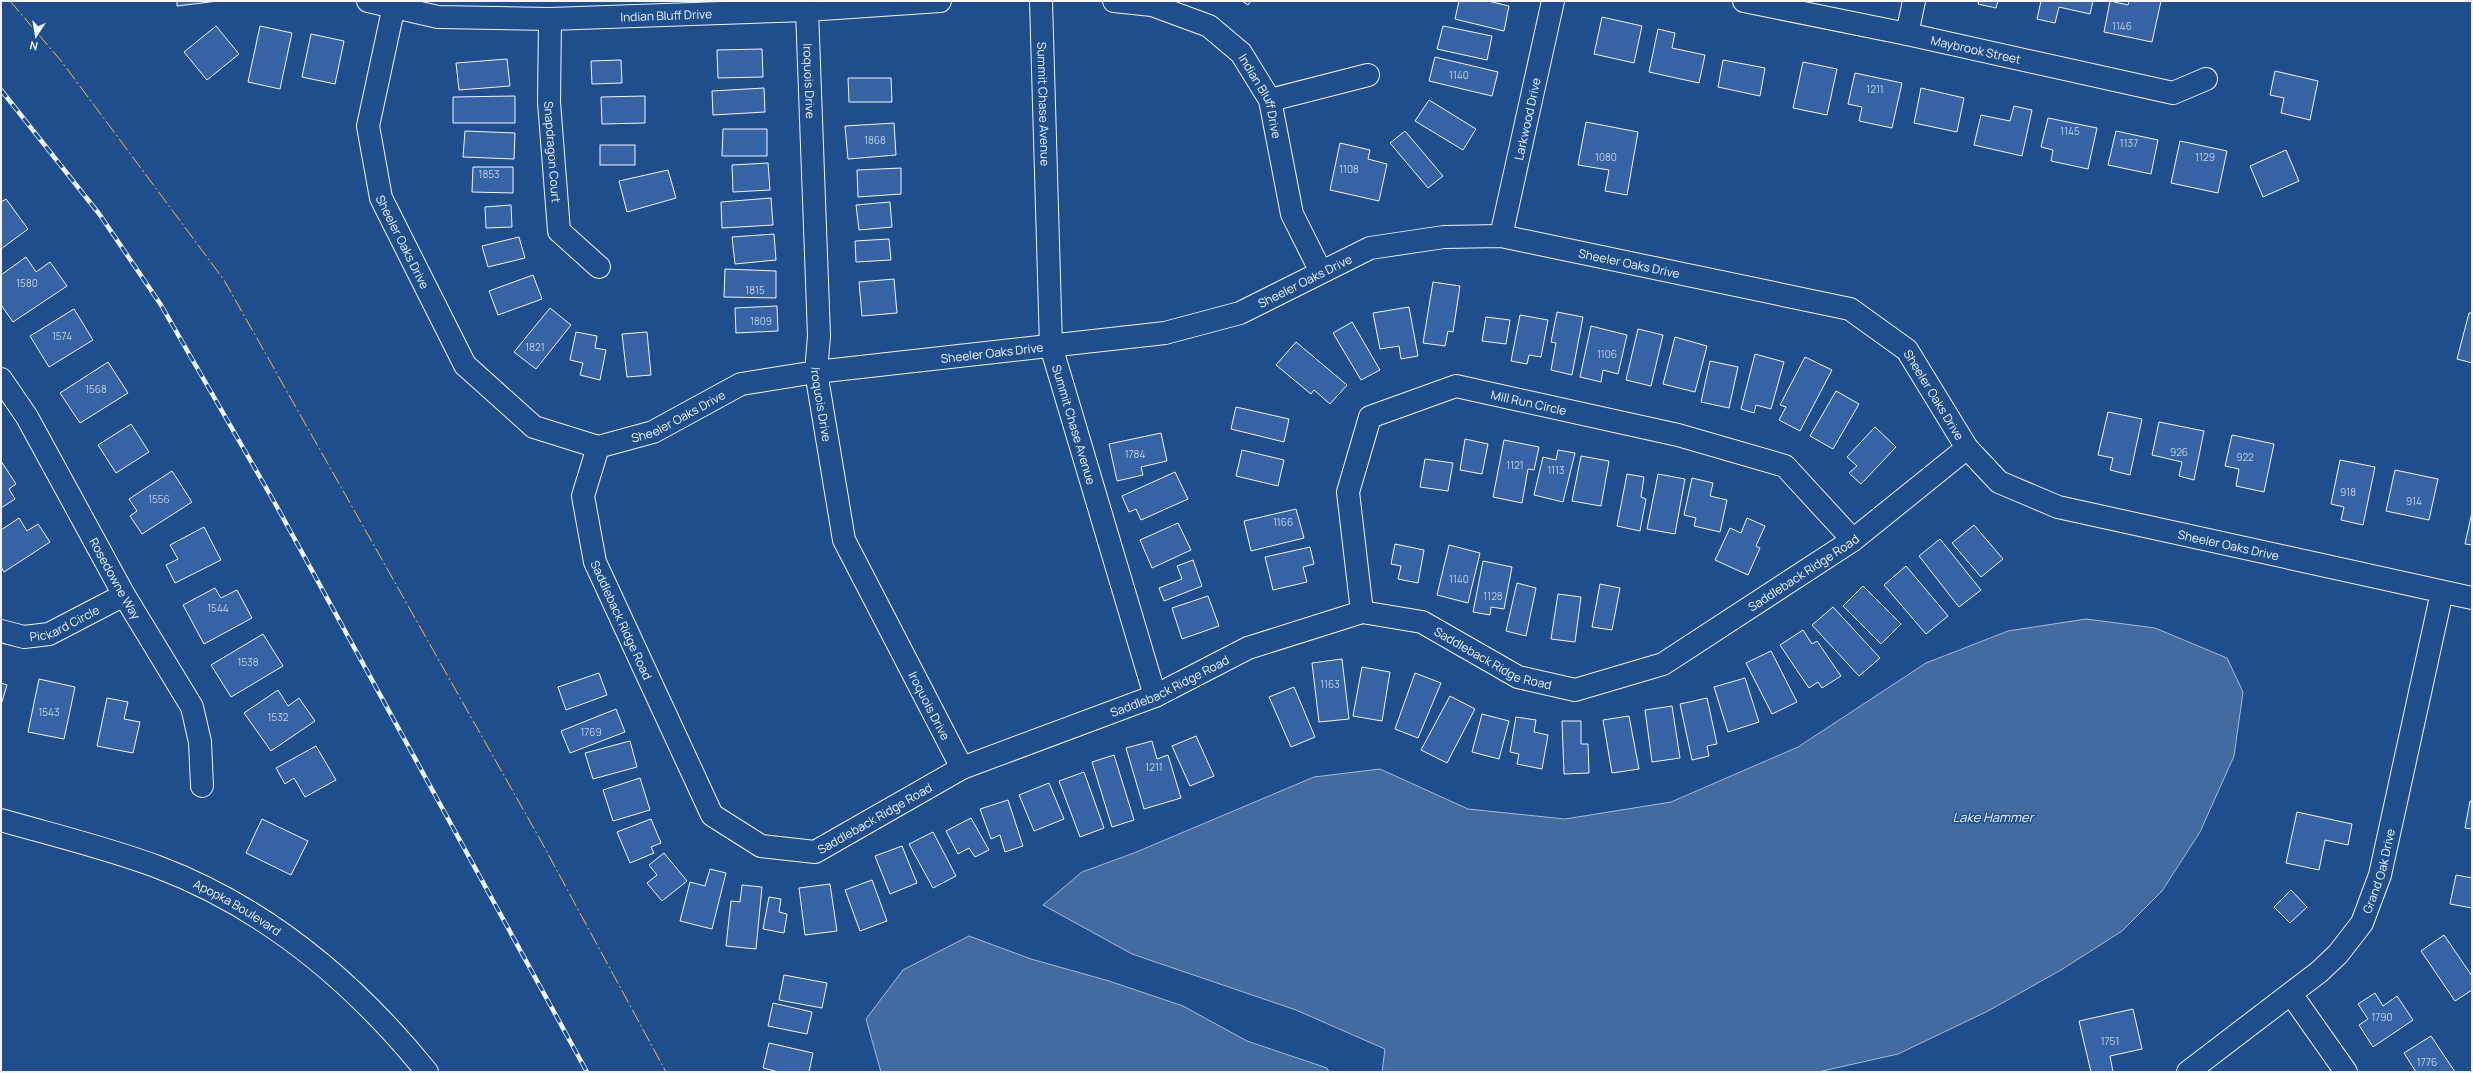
<svg xmlns="http://www.w3.org/2000/svg" width="2473" height="1073" font-family="Manrope,sans-serif">
  <style>
    .water { fill: #446ba0; stroke: #a8bbd7 }
    .building { fill: #3563a3; stroke: #f2f6ff }
    .lines { fill: none; stroke-linecap: round; stroke-linejoin: round }
    .minor-casing { stroke: #f2f6ff; stroke-width: 24 }
    .minor { stroke: #1f4e8c; stroke-width: 22 }
    .rail-casing { stroke: #f2f6ff; stroke-width: 4.5 }
    .rail { stroke: #1f4e8c; stroke-width: 3; stroke-dasharray: 9; stroke-linecap: butt }
    .power { stroke: #ffb74d; stroke-width: 1; stroke-dasharray: 14 3 2 3; stroke-linecap: butt }
    .labels { text-anchor: middle; dominant-baseline: central; stroke-width: 3; stroke-linejoin: round; paint-order: stroke }
    .number-label { font-size: 10px; fill: #c3d1e8 }
    .street-label { font-size: 12px; fill: #f2f6ff; stroke: #1f4e8c }
    .water-label { font-size: 13px; font-style: italic; fill: #f2f6ff; stroke: #1f4e8c }
  </style>
  <rect width="100%" height="100%" fill="#1f4e8c"/>
  <g class="water">
    <path d="M2086 619 2155 628 2227 658 2243 692 2234 756 2200 832 2162 891 2122 931 2061 970 1988 1011 1898 1054 1818 1072H1382L1385 1049 1296 1010 1132 954 1043 905 1082 872 1134 853 1314 777 1380 769 1468 809 1565 819 1671 802 1798 747 1926 663 2008 631Z"/>
    <path d="M969 936 1031 959 1109 981 1183 1006 1247 1041 1327 1068 1329 1072H881L866 1019 903 970Z"/>
  </g>
  <g class="building">
    <path d="M177 1H218L177 6Z"/>
    <path d="M1242 1H1251L1248 5Z"/>
    <path d="M1459 1H1488L1509 6 1504 31 1455 19Z"/>
    <path d="M1979 1H1998L1996 8 1978 4Z"/>
    <path d="M2041 1H2093L2090 14 2059 7 2055 23 2037 19Z"/>
    <path d="M2110 1 2128 5 2129 1H2161L2152 42 2104 32Z"/>
    <path d="M1602 17 1642 26 1634 63 1594 54Z"/>
    <path d="M216 26 239 54 207 80 184 52Z"/>
    <path d="M260 26 292 33 280 89 248 82Z"/>
    <path d="M1443 26 1492 36 1487 60 1437 49Z"/>
    <path d="M1658 29 1675 33 1672 48 1705 55 1699 83 1649 72Z"/>
    <path d="M311 34 344 41 335 84 302 77Z"/>
    <path d="M762 49 763 77 718 78 717 50Z"/>
    <path d="M1435 57 1498 72 1492 96 1429 81Z"/>
    <path d="M507 59 510 86 459 90 456 63Z"/>
    <path d="M621 60 622 83 592 84 591 61Z"/>
    <path d="M1723 60 1765 68 1760 96 1718 87Z"/>
    <path d="M1803 62 1837 69 1827 115 1793 108Z"/>
    <path d="M2275 71 2318 81 2310 120 2281 113 2284 98 2270 95Z"/>
    <path d="M1855 73 1902 83 1892 128 1859 121 1862 107 1848 104Z"/>
    <path d="M848 78H891L892 102H849Z"/>
    <path d="M764 88 765 112 713 115 712 91Z"/>
    <path d="M1921 88 1964 98 1957 132 1914 123Z"/>
    <path d="M515 96V123H453V97Z"/>
    <path d="M645 96V123L602 124 601 97Z"/>
    <path d="M1429 100 1476 129 1463 150 1415 121Z"/>
    <path d="M2014 106 2032 110 2022 156 1974 145 1981 115 2010 121Z"/>
    <path d="M2048 118 2097 128 2088 169 2051 161 2053 150 2041 147Z"/>
    <path d="M1586 122 1638 132 1627 195 1605 191 1609 170 1578 165Z"/>
    <path d="M894 123 896 155 848 159 845 126Z"/>
    <path d="M723 129H767V156H722Z"/>
    <path d="M465 131 515 133 514 159 463 157Z"/>
    <path d="M1405 131 1443 176 1428 188 1390 143Z"/>
    <path d="M2116 131 2158 140 2151 174 2108 165Z"/>
    <path d="M2180 141 2227 151 2218 193 2171 183Z"/>
    <path d="M1340 143 1370 150 1368 159 1387 164 1379 201 1330 190Z"/>
    <rect x="600" y="145" width="35" height="20"/>
    <path d="M2286 150 2299 181 2263 197 2250 166Z"/>
    <path d="M768 163 770 190 733 192 732 165Z"/>
    <path d="M473 167H513V193L472 192Z"/>
    <path d="M901 168V194L858 197 857 170Z"/>
    <path d="M668 170 676 198 627 212 619 181Z"/>
    <path d="M771 198 773 225 722 228 721 202Z"/>
    <path d="M6 199 28 229 1 249V202Z"/>
    <path d="M890 202 892 227 859 230 856 205Z"/>
    <path d="M511 205 512 227 486 228 485 207Z"/>
    <path d="M774 234 776 260 735 264 732 237Z"/>
    <path d="M519 237 525 258 488 267 482 246Z"/>
    <path d="M889 239 891 260 856 262 855 241Z"/>
    <path d="M26 257 36 272 50 262 67 286 13 322 1 305V275Z"/>
    <path d="M725 269 776 271V298L724 297Z"/>
    <path d="M533 275 542 299 498 315 489 291Z"/>
    <path d="M894 279 897 313 862 316 859 282Z"/>
    <path d="M1433 282 1460 286 1453 332 1448 331 1445 346 1423 343Z"/>
    <path d="M777 306 778 331 736 333 735 308Z"/>
    <path d="M1409 307 1418 356 1401 359 1399 346 1380 349 1373 313Z"/>
    <path d="M550 308 571 325 536 369 514 352Z"/>
    <path d="M74 309 93 340 49 367 30 336Z"/>
    <path d="M1557 312 1583 317 1572 375 1551 370 1556 343 1551 342Z"/>
    <path d="M2469 313H2472V363L2457 359Z"/>
    <path d="M1520 315 1548 320 1541 357 1529 355 1527 364 1511 361Z"/>
    <path d="M1486 317 1510 320 1506 344 1482 341Z"/>
    <path d="M1352 322 1380 370 1361 380 1333 333Z"/>
    <path d="M1591 326 1627 335 1618 374 1603 370 1601 382 1580 377Z"/>
    <path d="M1638 329 1663 335 1651 386 1626 380Z"/>
    <path d="M576 332 597 336 595 348 606 350 600 380 580 375 583 363 570 360Z"/>
    <path d="M647 332 651 375 627 377 622 334Z"/>
    <path d="M1675 337 1707 346 1695 392 1663 384Z"/>
    <path d="M1296 342 1347 385 1330 404 1314 390 1311 394 1276 365Z"/>
    <path d="M1755 354 1784 362 1771 409 1756 405 1754 413 1741 409Z"/>
    <path d="M1805 357 1832 370 1800 431 1779 420 1786 407 1780 405Z"/>
    <path d="M1710 361 1738 367 1729 408 1701 402Z"/>
    <path d="M108 362 128 393 80 423 60 393Z"/>
    <path d="M1836 391 1859 404 1833 449 1810 436Z"/>
    <path d="M1236 407 1289 419 1284 442 1231 429Z"/>
    <path d="M2108 412 2142 419 2130 475 2110 470 2113 458 2098 455Z"/>
    <path d="M2159 422 2204 431 2194 480 2179 476 2182 462 2152 455Z"/>
    <path d="M131 424 149 452 116 473 98 445Z"/>
    <path d="M1875 427 1896 447 1861 484 1849 473 1857 466 1847 457Z"/>
    <path d="M1161 433 1167 461 1141 467 1143 475 1117 481 1109 444Z"/>
    <path d="M2232 435 2274 444 2264 492 2236 486 2239 469 2225 466Z"/>
    <path d="M1465 439 1488 444 1482 474 1460 470Z"/>
    <path d="M1504 440 1539 447 1534 470 1528 469 1522 503 1493 497Z"/>
    <path d="M1242 450 1284 460 1278 486 1236 476Z"/>
    <path d="M1558 450 1575 453 1563 502 1534 495 1543 457 1556 460Z"/>
    <path d="M1581 456 1609 461 1601 506 1572 501Z"/>
    <path d="M1425 459 1453 463 1448 491 1420 487Z"/>
    <path d="M2340 460 2375 467 2363 525 2341 520 2344 507 2331 504Z"/>
    <path d="M1 461 16 484 9 489 15 499 1 508Z"/>
    <path d="M2395 470 2438 479 2429 520 2386 511Z"/>
    <path d="M172 471 192 502 142 534 130 516 137 511 129 499Z"/>
    <path d="M1175 472 1188 499 1141 520 1136 509 1129 512 1122 496Z"/>
    <path d="M1627 474 1644 477 1641 497 1646 499 1640 531 1617 526Z"/>
    <path d="M1658 474 1685 479 1675 534 1647 529Z"/>
    <path d="M1692 478 1713 483 1710 496 1727 500 1720 532 1694 526 1696 518 1684 515Z"/>
    <path d="M1296 509 1304 538 1251 551 1244 521Z"/>
    <path d="M2472 512V545L2465 544Z"/>
    <path d="M19 518 27 531 38 524 50 542 4 572 1 567V530Z"/>
    <path d="M1747 518 1765 526 1756 546 1760 548 1748 575 1715 560 1730 528 1741 533Z"/>
    <path d="M1178 523 1191 550 1152 568 1140 540Z"/>
    <path d="M1974 525 2003 559 1981 577 1952 543Z"/>
    <path d="M204 527 221 560 175 583 166 565 178 559 170 545Z"/>
    <path d="M1940 539 1981 590 1959 607 1919 556Z"/>
    <path d="M1395 544 1424 550 1418 583 1398 579 1401 566 1391 564Z"/>
    <path d="M1449 545 1480 553 1468 603 1437 595Z"/>
    <path d="M1310 547 1314 564 1303 567 1307 582 1273 590 1265 557Z"/>
    <path d="M1193 560 1202 586 1164 601 1159 588 1182 579 1177 566Z"/>
    <path d="M1483 561 1512 567 1504 609 1491 607 1490 615 1473 612Z"/>
    <path d="M1906 566 1948 616 1926 634 1884 585Z"/>
    <path d="M1517 583 1536 588 1526 636 1506 631Z"/>
    <path d="M1600 584 1620 588 1612 630 1592 627Z"/>
    <path d="M1863 586 1901 624 1881 644 1843 606Z"/>
    <path d="M215 588 221 598 237 590 252 618 204 644 183 605Z"/>
    <path d="M1558 594 1581 597 1575 642 1551 639Z"/>
    <path d="M1208 596 1219 626 1182 639 1172 608Z"/>
    <path d="M1833 607 1880 658 1859 676 1812 625Z"/>
    <path d="M1803 630 1812 644 1817 641 1841 676 1822 688 1818 682 1809 688 1780 645Z"/>
    <path d="M263 634 283 666 231 697 211 665Z"/>
    <path d="M1771 651 1797 702 1772 714 1746 663Z"/>
    <path d="M1342 659 1349 719 1319 722 1312 663Z"/>
    <path d="M1362 667 1390 672 1382 721 1353 716Z"/>
    <path d="M599 673 607 695 566 710 558 687Z"/>
    <path d="M1415 673 1441 683 1418 738 1395 729Z"/>
    <path d="M1745 678 1759 722 1728 732 1714 687Z"/>
    <path d="M39 679 75 687 64 739 28 732Z"/>
    <path d="M1 683 7 685 1 705Z"/>
    <path d="M1294 687 1315 737 1291 747 1269 697Z"/>
    <path d="M278 690 288 706 299 698 315 721 271 751 244 713Z"/>
    <path d="M1450 696 1475 709 1447 763 1421 750Z"/>
    <path d="M107 698 128 702 124 719 140 722 133 753 97 746Z"/>
    <path d="M1707 698 1717 744 1707 746 1709 756 1692 760 1680 704Z"/>
    <path d="M1672 706 1680 758 1652 762 1645 710Z"/>
    <path d="M616 709 625 732 570 753 561 731Z"/>
    <path d="M1482 714 1509 721 1499 759 1472 752Z"/>
    <path d="M1629 716 1639 769 1612 773 1603 720Z"/>
    <path d="M1516 717 1536 720 1534 732 1548 735 1542 769 1517 764 1519 754 1510 752Z"/>
    <path d="M1562 721H1581V744H1588L1589 773 1564 774Z"/>
    <path d="M1196 736 1214 776 1190 786 1172 746Z"/>
    <path d="M630 741 637 767 593 779 585 753Z"/>
    <path d="M1152 741 1157 759 1168 755 1181 798 1144 809 1126 748Z"/>
    <path d="M316 746 336 780 305 797 294 778 285 784 276 768Z"/>
    <path d="M1114 755 1134 820 1112 827 1092 762Z"/>
    <path d="M1084 772 1104 828 1080 837 1059 781Z"/>
    <path d="M640 778 650 810 613 821 603 790Z"/>
    <path d="M1049 783 1064 819 1034 831 1019 795Z"/>
    <path d="M1008 800 1023 846 1005 852 1000 835 991 839 980 809Z"/>
    <path d="M2470 801H2472V829L2465 828Z"/>
    <path d="M2297 812 2352 824 2348 845 2325 840 2319 870 2286 863Z"/>
    <path d="M971 818 989 850 975 857 969 848 958 854 946 831Z"/>
    <path d="M262 819 308 841 291 875 246 853Z"/>
    <path d="M651 819 661 843 651 847 654 853 630 863 617 832Z"/>
    <path d="M933 832 956 876 933 888 909 844Z"/>
    <path d="M902 846 917 883 890 894 875 856Z"/>
    <path d="M664 853 687 881 662 901 647 883 657 875 649 865Z"/>
    <path d="M710 869 726 873 712 929 680 921 690 882 705 886Z"/>
    <path d="M2456 875 2472 878V908L2450 904Z"/>
    <path d="M872 880 887 921 860 931 845 890Z"/>
    <path d="M830 884 837 931 805 935 799 888Z"/>
    <path d="M742 885 762 887 756 949 726 946 731 901 740 902Z"/>
    <path d="M2291 890 2307 907 2290 923 2274 907Z"/>
    <path d="M769 897 781 899 779 912 787 914 784 933 763 929Z"/>
    <path d="M2444 935 2472 976V990L2455 1001 2421 951Z"/>
    <path d="M784 975 827 983 822 1008 779 1000Z"/>
    <path d="M2375 993 2383 1006 2397 996 2413 1020 2373 1047 2359 1025 2368 1019 2358 1004Z"/>
    <path d="M773 1003 812 1012 807 1034 768 1026Z"/>
    <path d="M2133 1009 2142 1049 2110 1056 2113 1072H2091L2079 1021Z"/>
    <path d="M2431 1036 2455 1072H2416L2404 1053Z"/>
    <path d="M769 1043 813 1053 809 1072H779L763 1068Z"/>
  </g>
  <g class="lines">
    <defs>
      <g id="minor">
        <path id="s1" d="M368 1 438 17 550 19 807 10 940 1"/>
        <path id="s2" d="M395 1 368 126 381 198 465 365 534 427 598 447 653 432 741 384 816 372 1165 333 1240 313 1370 248 1444 237 1501 236 1850 309 1907 350 1967 448 1999 482 2058 507 2472 598"/>
        <path id="s3" d="M1041 1 1051 346 1155 696"/>
        <path id="s4" d="M1114 1 1152 5 1209 26 1241 53 1270 100 1292 214 1321 272"/>
        <path id="s5" d="M1744 1 1907 34 2173 93 2206 79"/>
        <path id="s6" d="M807 10 819 336 816 372 844 540 962 768"/>
        <path id="s7" d="M550 19 549 102 559 231 599 267"/>
        <path d="M1907 34 1914 1"/>
        <path d="M1270 100 1368 75"/>
        <path id="s8" d="M1501 236 1553 1"/>
        <path id="s9" d="M1 379 27 417 124 595 192 707 200 742 202 786"/>
        <path id="s10" d="M598 447 583 496 595 562 712 815 761 846 815 852 962 768 1155 696 1248 648 1362 612 1422 622 1518 677 1575 690 1663 664 1853 540 1967 448"/>
        <path id="s11" d="M1362 612 1348 492 1370 417 1456 386 1678 435 1785 466 1853 540"/>
        <path id="s12" d="M1 631 24 637 49 634 124 595"/>
        <path id="s13" d="M1 820C53 835 107 848 158 867 266 908 355 983 427 1072"/>
        <path d="M2291 994 2346 1072"/>
        <path id="s14" d="M2188 1072 2319 972 2338 954 2362 923 2380 875 2442 592"/>
      </g>
    </defs>
    <use href="#minor" class="minor-casing"/>
    <use href="#minor" class="minor"/>
    <defs>
      <path id="rail" d="M1 90 100 215 161 305 276 505 587 1072"/>
    </defs>
    <use href="#rail" class="rail-casing"/>
    <use href="#rail" class="rail"/>
    <path class="power" d="M10 1 62 62 224 280 541 841 666 1072"/>
  </g>
  <g class="labels">
    <g class="number-label">
      <text x="2122" y="26">1146</text>
      <text x="1459" y="75">1140</text>
      <text x="1875" y="89">1211</text>
      <text x="2070" y="131">1145</text>
      <text x="875" y="140">1868</text>
      <text x="2129" y="143">1137</text>
      <text x="1606" y="157">1080</text>
      <text x="2205" y="157">1129</text>
      <text x="1349" y="169">1108</text>
      <text x="489" y="174">1853</text>
      <text x="27" y="283">1580</text>
      <text x="755" y="290">1815</text>
      <text x="761" y="321">1809</text>
      <text x="62" y="336">1574</text>
      <text x="535" y="347">1821</text>
      <text x="1607" y="354">1106</text>
      <text x="96" y="389">1568</text>
      <text x="2179" y="452">926</text>
      <text x="1135" y="454">1784</text>
      <text x="2245" y="457">922</text>
      <text x="1515" y="465">1121</text>
      <text x="1556" y="470">1113</text>
      <text x="2348" y="492">918</text>
      <text x="159" y="499">1556</text>
      <text x="2414" y="501">914</text>
      <text x="1283" y="522">1166</text>
      <text x="1459" y="579">1140</text>
      <text x="1493" y="596">1128</text>
      <text x="218" y="608">1544</text>
      <text x="248" y="662">1538</text>
      <text x="1330" y="684">1163</text>
      <text x="49" y="712">1543</text>
      <text x="278" y="717">1532</text>
      <text x="591" y="732">1769</text>
      <text x="1154" y="767">1211</text>
      <text x="2382" y="1017">1790</text>
      <text x="2110" y="1041">1751</text>
      <text x="2427" y="1062">1776</text>
    </g>
    <g class="street-label">
      <text stroke="none"><textPath href="#s1" startOffset="300">Indian Bluff Drive</textPath></text>
      <text stroke="none"><textPath href="#s5" startOffset="237">Maybrook Street</textPath></text>
      <text stroke="none"><textPath href="#s6" startOffset="71">Iroquois Drive</textPath></text>
      <text stroke="none"><textPath href="#s4" startOffset="189">Indian Bluff Drive</textPath></text>
      <text stroke="none"><textPath href="#s3" startOffset="103">Summit Chase Avenue</textPath></text>
      <text stroke="none"><textPath href="#s8" startOffset="120">Larkwood Drive</textPath></text>
      <text stroke="none"><textPath href="#s7" startOffset="133">Snapdragon Court</textPath></text>
      <text stroke="none"><textPath href="#s2" startOffset="250">Sheeler Oaks Drive</textPath></text>
      <text stroke="none"><textPath href="#s2" startOffset="1618">Sheeler Oaks Drive</textPath></text>
      <text stroke="none"><textPath href="#s2" startOffset="1282">Sheeler Oaks Drive</textPath></text>
      <text stroke="none"><textPath href="#s2" startOffset="958">Sheeler Oaks Drive</textPath></text>
      <text stroke="none"><textPath href="#s2" startOffset="1966">Sheeler Oaks Drive</textPath></text>
      <text stroke="none"><textPath href="#s11" startOffset="365">Mill Run Circle</textPath></text>
      <text stroke="none"><textPath href="#s6" startOffset="395">Iroquois Drive</textPath></text>
      <text stroke="none"><textPath href="#s2" startOffset="634">Sheeler Oaks Drive</textPath></text>
      <text stroke="none"><textPath href="#s3" startOffset="427">Summit Chase Avenue</textPath></text>
      <text stroke="none"><textPath href="#s2" startOffset="2314">Sheeler Oaks Drive</textPath></text>
      <text stroke="none"><textPath href="#s10" startOffset="1598">Saddleback Ridge Road</textPath></text>
      <text stroke="none"><textPath href="#s9" startOffset="230">Rosedowne Way</textPath></text>
      <text stroke="none"><textPath href="#s10" startOffset="182">Saddleback Ridge Road</textPath></text>
      <text stroke="none"><textPath href="#s12" startOffset="67">Pickard Circle</textPath></text>
      <text stroke="none"><textPath href="#s10" startOffset="1250">Saddleback Ridge Road</textPath></text>
      <text stroke="none"><textPath href="#s10" startOffset="902">Saddleback Ridge Road</textPath></text>
      <text stroke="none"><textPath href="#s6" startOffset="719">Iroquois Drive</textPath></text>
      <text stroke="none"><textPath href="#s10" startOffset="578">Saddleback Ridge Road</textPath></text>
      <text stroke="none"><textPath href="#s14" startOffset="285">Grand Oak Drive</textPath></text>
      <text stroke="none"><textPath href="#s13" startOffset="253">Apopka Boulevard</textPath></text>
    </g>
    <g class="water-label">
      <text x="1993" y="817">Lake Hammer</text>
    </g>
  </g>
  <rect width="2473" height="1073" fill="none" stroke="#f2f6ff" stroke-width="4"/>
  <g transform="translate(36 36) rotate(192)" stroke="#1f4e8c" stroke-width="3" paint-order="stroke">
  <path d="M0-3L7 15L0 10L-7 15Z" fill="#f2f6ff"/>
  <text y="-6" font-size="11" font-weight="bold" text-anchor="middle" fill="#f2f6ff">N</text>
  </g>
</svg>
